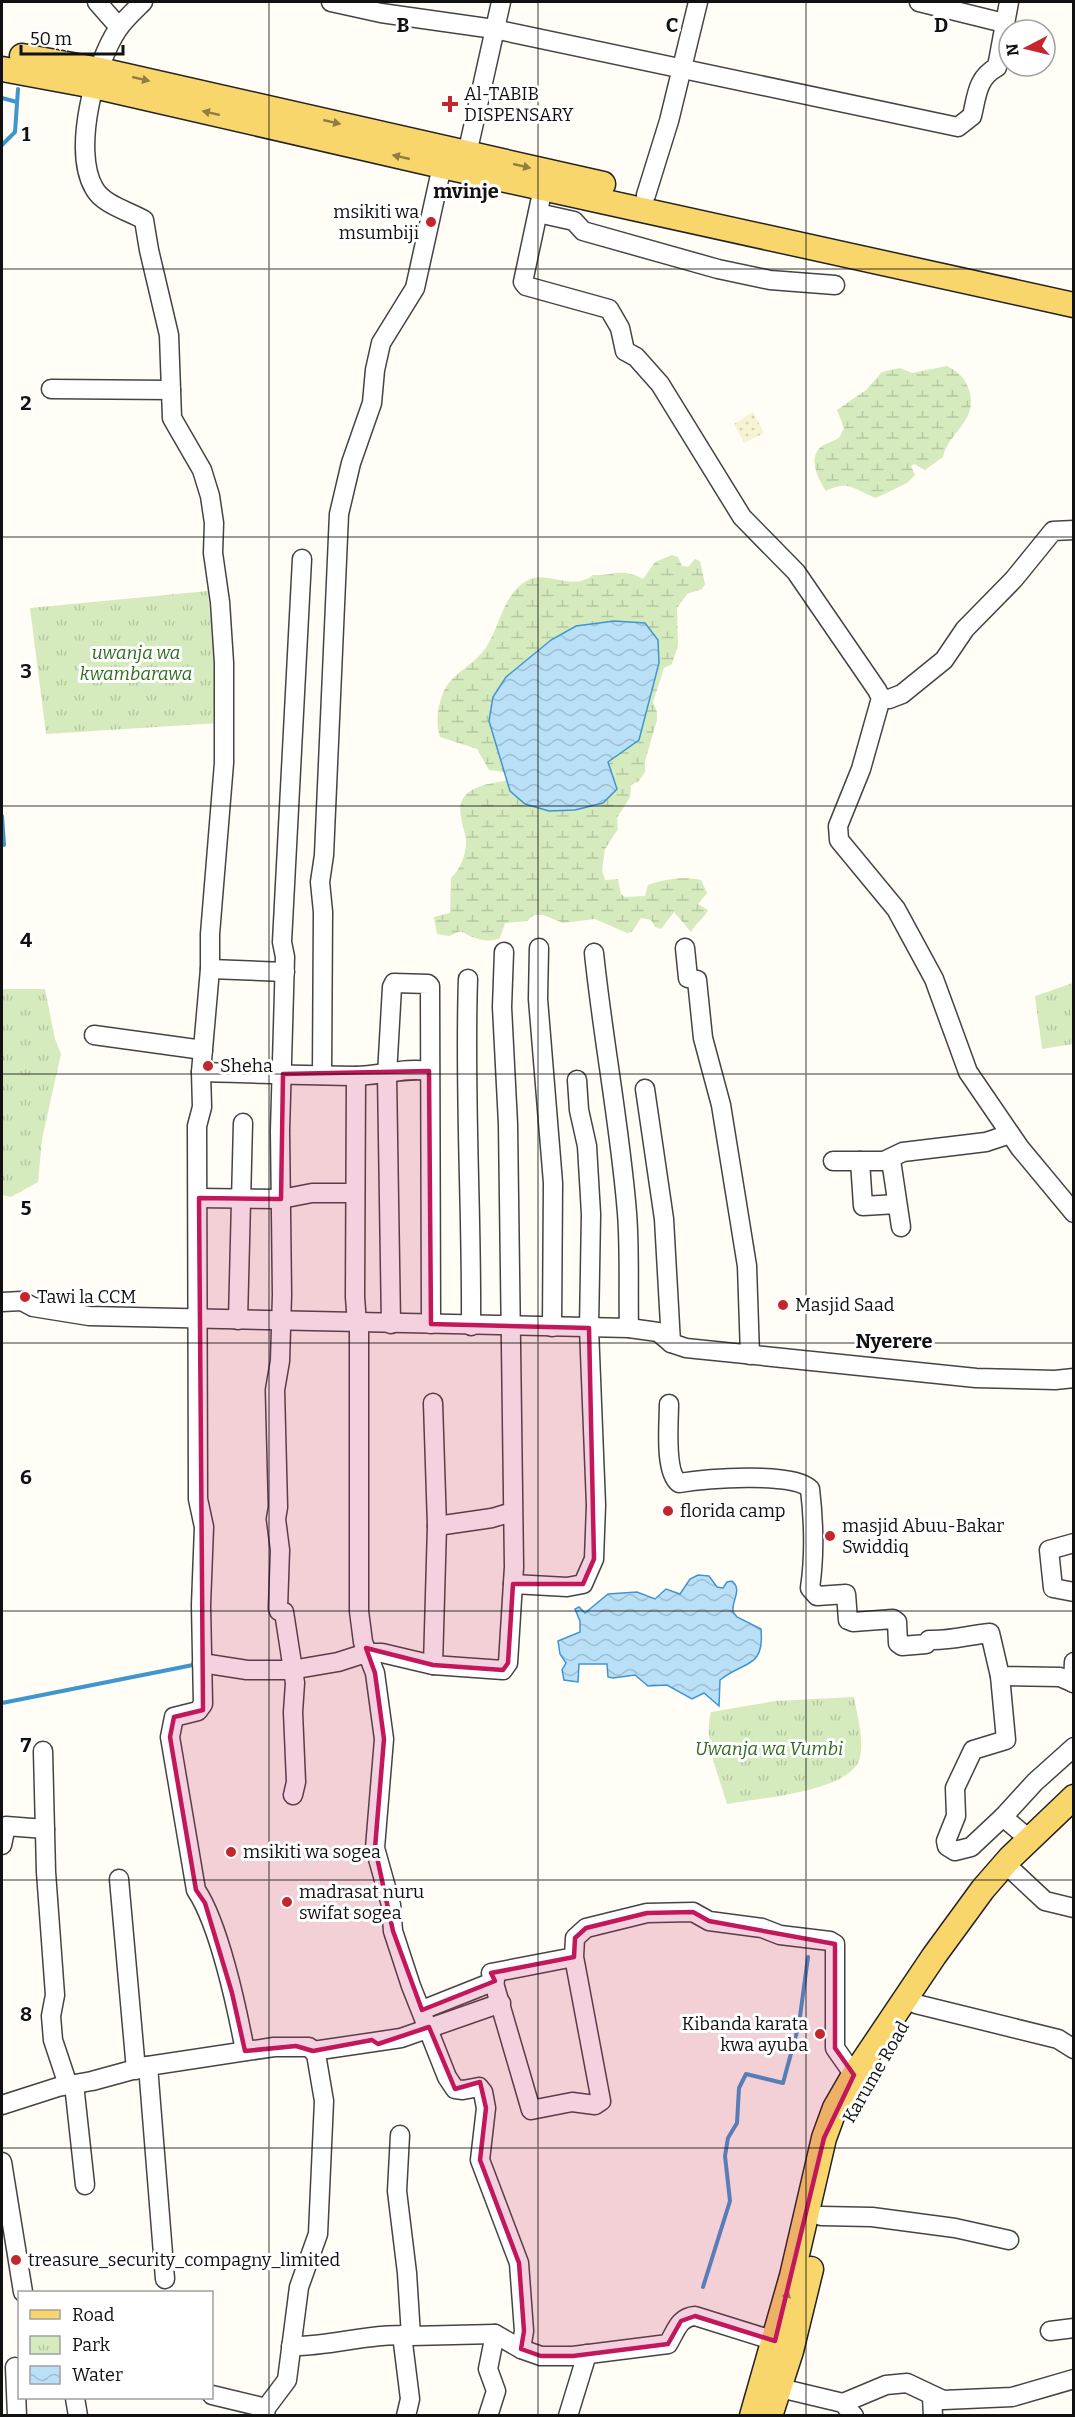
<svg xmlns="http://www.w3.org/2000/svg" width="1075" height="2417" font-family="Bitter,serif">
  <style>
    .farmland { fill: url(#farmland-dots) }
    .wetland { fill: url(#wetland-marsh) }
    .park { fill: url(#park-tufts) }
    .water { fill: url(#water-waves); stroke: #3f96cf; stroke-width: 1.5 }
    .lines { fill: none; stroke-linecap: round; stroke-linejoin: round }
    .stream { stroke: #3f96cf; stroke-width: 4 }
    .minor-casing { stroke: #444; stroke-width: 21 }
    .major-casing { stroke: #222; stroke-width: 27 }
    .minor { stroke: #fff; stroke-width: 18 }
    .major { stroke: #f9d66b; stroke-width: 24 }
    .oneway { fill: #917d42 }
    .marked { fill: #c2185b; fill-opacity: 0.2; stroke: #c2185b; stroke-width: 4.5; stroke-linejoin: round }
    .grid { fill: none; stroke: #111; stroke-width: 1.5; stroke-opacity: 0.55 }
    .poi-dot { fill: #c4262e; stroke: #fff; stroke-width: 2 }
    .labels { text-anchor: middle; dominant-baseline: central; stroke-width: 6; stroke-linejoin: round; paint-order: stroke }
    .poi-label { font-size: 18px; fill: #111; stroke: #fff; text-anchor: start }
    .park-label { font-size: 18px; font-style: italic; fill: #2f6b1f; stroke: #fff }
    .street-label { font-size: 18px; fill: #111; stroke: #fff }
    .neighbourhood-label { font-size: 20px; font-weight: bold; fill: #111; stroke: #fff }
    .grid-label { font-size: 20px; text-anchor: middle; font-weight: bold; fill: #111; stroke: #fff; stroke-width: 6; stroke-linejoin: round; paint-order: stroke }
  </style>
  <defs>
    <pattern id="farmland-dots" width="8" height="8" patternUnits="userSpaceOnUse" patternTransform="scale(1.5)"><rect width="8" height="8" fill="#f6f3d4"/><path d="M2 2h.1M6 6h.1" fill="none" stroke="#d2cfb5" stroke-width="1.8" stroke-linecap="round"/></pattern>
    <pattern id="wetland-marsh" width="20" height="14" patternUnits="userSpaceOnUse" patternTransform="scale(1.5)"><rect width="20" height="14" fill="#d5ebbd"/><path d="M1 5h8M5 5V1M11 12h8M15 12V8" fill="none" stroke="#b6c8a1"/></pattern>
    <pattern id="park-tufts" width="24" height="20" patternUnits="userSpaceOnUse" patternTransform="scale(1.5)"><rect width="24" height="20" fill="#d5ebbd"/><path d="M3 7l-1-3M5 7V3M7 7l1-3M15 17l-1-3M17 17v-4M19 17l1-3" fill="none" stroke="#b6c8a1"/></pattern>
    <pattern id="water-waves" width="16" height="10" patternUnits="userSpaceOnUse" patternTransform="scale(1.5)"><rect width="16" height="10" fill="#b9e0f7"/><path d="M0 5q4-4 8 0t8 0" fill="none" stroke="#9ebfd3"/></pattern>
  </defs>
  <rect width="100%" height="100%" fill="#fffdf5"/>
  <path class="farmland" d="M753 412 764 433 744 443 734 424Z"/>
  <g class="wetland">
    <path d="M947 366C958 372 965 377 969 390 979 421 948 432 943 457L925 470 914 464 911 466 915 475 907 483 876 498C854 490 850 479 826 491 818 479 807 457 822 446 827 443 834 441 839 438L844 428 837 410 866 390 882 372 900 368 912 373Z"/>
    <path d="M672 555 678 557 682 566 688 567 695 559 700 561 705 584 702 589 687 594 677 608 678 645 672 664 664 668 653 702 657 712V720L645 761V772L639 781 631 785 630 797 617 818 618 829 605 849 602 870 605 880 618 879 621 894 625 897 645 896 648 885C664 879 685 876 701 880L707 893 698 904 708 910C705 917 695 924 691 932L674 912 661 929 655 927 651 920 641 918 632 932 627 933 595 919 563 923 543 915H534L527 921 505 923 500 938C488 944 471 938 461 931L449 936 437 934 434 917 450 913 451 878C460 870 467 853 466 840 464 823 451 802 472 790 484 783 499 783 512 779V773L489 770 477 749 440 737C436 724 437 710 442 696 448 675 473 666 485 649 500 628 502 594 528 580 548 570 572 592 593 575 614 576 622 567 643 579L655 562Z"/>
  </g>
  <g class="park">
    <path d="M208 591 219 723 46 734 30 608Z"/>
    <path d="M1073 983V1044L1042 1049 1035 996Z"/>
    <path d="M2 989H45L55 1039 61 1054 42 1139 38 1182 11 1197 2 1195Z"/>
    <path d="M854 1697C857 1715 864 1738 860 1757 853 1792 758 1798 727 1804 719 1777 703 1740 711 1712L775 1701Z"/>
  </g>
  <g class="water">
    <path d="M614 621 645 623 658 640 659 663 639 740 608 762 617 789 603 803 575 810 549 811 525 804 510 791 489 721 493 697 506 677 551 640 576 626Z"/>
    <path d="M698 1575 709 1576 717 1587 723 1588 727 1582 732 1581C743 1590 731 1601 733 1612L737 1617 761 1629C765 1669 743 1661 720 1680L719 1706 704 1693 692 1699 667 1685 648 1686 635 1675 613 1678 608 1677 607 1664H579L578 1682 564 1680 562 1670 566 1663 560 1654 558 1641 580 1632V1621L575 1609 579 1607 585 1613 608 1594 637 1592 655 1599 666 1589 680 1594 690 1579Z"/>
  </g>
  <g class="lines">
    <g class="stream">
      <path d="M2 98 17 102"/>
      <path d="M2 145 15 132 18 89"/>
      <path d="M2 816 4 845"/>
      <path d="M2 1703 198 1664"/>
      <path d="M703 2287 730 2201 725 2156 728 2138 737 2123 739 2088 746 2074 783 2083 799 2024 808 1957"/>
    </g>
    <defs>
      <g id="minor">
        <path d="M97 2 119 27"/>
        <path d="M143 2C135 10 125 19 118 29 95 63 72 150 94 188 103 205 129 211 144 220L149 250 169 335 172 418 202 470 210 496 214 523 213 553 220 602 224 663V763L210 934V969L201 1072 202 1107 197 1126 198 1499 204 1527 201 1605 203 1704 198 1711 174 1717 170 1737 196 1890C219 1924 237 2008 245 2051"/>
        <path d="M331 2 381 13 494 29 958 127 972 116C977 95 977 78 997 67L1009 2"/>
        <path d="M919 2 1004 23"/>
        <path d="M465 163 501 2"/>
        <path d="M543 188 523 282 526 286 609 309 620 328 625 351 636 357 660 384 742 517 796 572 877 690 881 698 861 769 838 826 839 840 896 909 934 979 968 1072 1020 1148 1074 1213"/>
        <path d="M646 195 669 121 698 2"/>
        <path d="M538 213 574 221 583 231 718 269 770 280 835 285"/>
        <path d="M51 389 171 390"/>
        <path d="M881 698 889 699 902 694 944 660 965 629 1014 579 1053 531 1074 530"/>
        <path d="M539 948 538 999 553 1183 552 1327"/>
        <path d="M685 948 688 978 697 980 703 1038 721 1105 747 1266 750 1355"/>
        <path d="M594 953C603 1040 620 1126 627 1213 630 1252 628 1290 629 1328"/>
        <path d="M210 969 285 972"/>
        <path d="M468 979C464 1094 472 1210 471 1326"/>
        <path d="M94 1035 203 1050"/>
        <path d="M201 1072C253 1073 304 1076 355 1076 380 1076 405 1067 429 1071"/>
        <path d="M322 1075 323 912 320 882 324 855 339 514 351 463 372 403 375 370 381 343 415 288 442 166"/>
        <path d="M356 1076 355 1297 357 1324"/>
        <path d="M645 1089 664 1219 671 1343"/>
        <path d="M891 1160 901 1227"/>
        <path d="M833 1161H884L903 1152 986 1142 1010 1134"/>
        <path d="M860 1161 863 1206 897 1204"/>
        <path d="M199 1198 281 1199 312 1193H355"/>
        <path d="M2 1302 22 1301 33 1307 89 1316 629 1328 658 1332 671 1343 686 1348 976 1378 1055 1380 1074 1378"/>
        <path d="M238 1320 243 1123"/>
        <path d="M359 1324V1611L363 1642 375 1673 384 1739 375 1848 391 1905 393 1931 411 1986 447 2077 455 2089 463 2090 479 2087 483 2092 486 2108 480 2160 519 2263 524 2331 521 2349"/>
        <path d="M391 1324 387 1075 392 987 394 983 428 984 430 986 431 1324"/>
        <path d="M433 1403 437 1526 433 1665 503 1670 508 1663 514 1567 508 1124 502 1007 504 952"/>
        <path d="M669 1404C669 1422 664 1472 679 1483 703 1479 794 1471 810 1489 814 1523 815 1554 810 1588L817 1596 846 1594 848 1620 853 1622 893 1619 897 1622 898 1643 902 1646 926 1644 929 1640C951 1641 968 1635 990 1633L1000 1676 1060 1677 1074 1683"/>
        <path d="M437 1526 492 1518 512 1512"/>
        <path d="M1074 1543 1049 1550 1053 1588 1074 1592"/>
        <path d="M513 1584 567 1587 583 1584 594 1559 596 1505 589 1328 591 1214 587 1146 579 1110 577 1080"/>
        <path d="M202 1663 247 1670H291L338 1662 366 1653H382L433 1665"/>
        <path d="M1000 1676 1006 1740 973 1750 955 1788 956 1816 946 1841 947 1846 955 1851 971 1847 1003 1817"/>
        <path d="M1073 1683 1074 1662"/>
        <path d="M43 1751 46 1872 55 1995 51 2016 53 2040 68 2085"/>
        <path d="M293 1795 296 1782 293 1712 295 1683 284 1612 279 1611 278 1608 280 1550 276 1519 278 1507 275 1390 280 1361 282 1295 280 1131 285 957 282 942 302 559"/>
        <path d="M1029 1839 1003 1817 1035 1782 1074 1747"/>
        <path d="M2 1845 6 1826 45 1829"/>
        <path d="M1014 1872 1045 1901 1074 1908"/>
        <path d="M119 1879 136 2070"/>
        <path d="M574 1957 601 2101 595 2105 572 2102 531 2110 491 1973 574 1957 575 1938 586 1928 647 1913 693 1912 709 1921 762 1928 780 1935 830 1941 835 1944V2048L854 2075"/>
        <path d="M916 2004 1058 2039 1074 2049"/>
        <path d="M422 2010 495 1981"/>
        <path d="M313 2051 401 2038 501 2003"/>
        <path d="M74 2084 85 2185"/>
        <path d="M2 2105 58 2087 92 2081 147 2066"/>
        <path d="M400 2135 397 2191 407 2273 411 2336 495 2334 521 2349 541 2356H573L668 2344C676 2331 679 2317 695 2316L775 2341"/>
        <path d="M2 2162 23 2292"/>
        <path d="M821 2216 872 2217 955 2228 1009 2240"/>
        <path d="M165 2279 148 2066 274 2047H309L316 2054 324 2101 318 2234 299 2287 287 2380 266 2408 265 2416"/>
        <path d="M1050 2331 1074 2328"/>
        <path d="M402 2335 410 2399 406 2416"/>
        <path d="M291 2346C332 2347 370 2332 411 2336"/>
        <path d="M15 2367 17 2416"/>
        <path d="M780 2388 843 2403 854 2416"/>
        <path d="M212 2395 266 2408"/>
        <path d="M932 2397 933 2416"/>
        <path d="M75 2398 78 2416"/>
        <path d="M843 2403 886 2385 907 2383 943 2400 1012 2397 1074 2379"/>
        <path d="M488 2416 496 2391 488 2369 495 2334"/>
        <path d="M568 2416 587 2354"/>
      </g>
      <g id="major">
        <path d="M22 56 100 70 603 184"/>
        <path d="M2 69 94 86 442 166 1074 305"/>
        <path d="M752 2416 792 2276 824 2138 835 2108 854 2075 934 1956 983 1889 1010 1858 1074 1797"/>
        <path d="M770 2416 791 2351 811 2269"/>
      </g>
    </defs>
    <use href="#minor" class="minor-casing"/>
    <use href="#major" class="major-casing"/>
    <use href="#minor" class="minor"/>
    <use href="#major" class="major"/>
  </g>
  <defs><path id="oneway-solid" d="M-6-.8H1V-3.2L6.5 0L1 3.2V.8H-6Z" transform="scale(1.5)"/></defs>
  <g class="oneway">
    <use href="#oneway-solid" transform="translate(141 79) rotate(13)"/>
    <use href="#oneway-solid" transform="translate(211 113) rotate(-167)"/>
    <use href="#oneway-solid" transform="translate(332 122) rotate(13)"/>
    <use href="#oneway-solid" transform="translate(401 157) rotate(-167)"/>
    <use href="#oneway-solid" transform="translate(522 166) rotate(13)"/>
    <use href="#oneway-solid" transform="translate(786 2299) rotate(-75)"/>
  </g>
  <path class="marked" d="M429 1071 431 1324 589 1328 594 1559 583 1584H513L508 1663 503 1670 433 1665 366 1648 375 1673 384 1739 375 1848 393 1931 422 2010 495 1981 491 1973 574 1957 575 1938 586 1928 647 1913 693 1912 709 1921 835 1944V2048L854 2075 824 2138 775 2341 695 2316 681 2321 668 2344 573 2356H541L521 2349 524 2331 519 2263 480 2160 486 2108 480 2082 455 2089 429 2027 378 2044 372 2040 313 2051 296 2046 245 2051 232 1993 205 1903 196 1890 170 1737 174 1717 203 1710 199 1198 281 1199 283 1074Z"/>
  <path class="grid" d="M269 2V2416M538 2V2416M806 2V2416M2 269H1074M2 537H1074M2 806H1074M2 1074H1074M2 1343H1074M2 1611H1074M2 1880H1074M2 2148H1074"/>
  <g class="poi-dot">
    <path d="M447 95h6v6h6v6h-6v6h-6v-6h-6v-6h6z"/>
    <circle cx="431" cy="222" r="6"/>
    <circle cx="208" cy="1066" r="6"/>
    <circle cx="25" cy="1297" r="6"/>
    <circle cx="783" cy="1305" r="6"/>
    <circle cx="668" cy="1511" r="6"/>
    <circle cx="830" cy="1536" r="6"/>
    <circle cx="231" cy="1852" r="6"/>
    <circle cx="287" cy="1902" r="6"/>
    <circle cx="820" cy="2034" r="6"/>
    <circle cx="16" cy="2260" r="6"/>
  </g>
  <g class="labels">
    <g class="poi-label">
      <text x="464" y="94">Al-TABIB<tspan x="464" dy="21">DISPENSARY</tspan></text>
      <text x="419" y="212" text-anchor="end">msikiti wa<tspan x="419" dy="21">msumbiji</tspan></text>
      <text x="220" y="1066">Sheha</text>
      <text x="37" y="1297">Tawi la CCM</text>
      <text x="795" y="1305">Masjid Saad</text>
      <text x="680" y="1511">florida camp</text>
      <text x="842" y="1526">masjid Abuu-Bakar<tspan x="842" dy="21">Swiddiq</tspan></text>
      <text x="243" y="1852">msikiti wa sogea</text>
      <text x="299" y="1892">madrasat nuru<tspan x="299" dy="21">swifat sogea</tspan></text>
      <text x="808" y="2024" text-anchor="end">Kibanda karata<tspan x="808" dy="21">kwa ayuba</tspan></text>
      <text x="28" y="2260">treasure_security_compagny_limited</text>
    </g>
    <g class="park-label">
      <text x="136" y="653">uwanja wa<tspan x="136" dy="21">kwambarawa</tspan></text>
      <text x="769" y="1749">Uwanja wa Vumbi</text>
    </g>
    <g class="street-label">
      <text transform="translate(876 2072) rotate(-60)">Karume Road</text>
    </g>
    <g class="neighbourhood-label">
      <text x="466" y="191">mvinje</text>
      <text x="894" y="1341">Nyerere</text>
    </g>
  </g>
  <g class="grid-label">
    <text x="403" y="32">B</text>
    <text x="672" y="32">C</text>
    <text x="941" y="32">D</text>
    <text x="26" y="141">1</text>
    <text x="26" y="410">2</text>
    <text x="26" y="678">3</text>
    <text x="26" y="947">4</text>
    <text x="26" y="1215">5</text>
    <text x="26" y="1484">6</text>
    <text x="26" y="1752">7</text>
    <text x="26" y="2021">8</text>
  </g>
  <rect width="1075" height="2417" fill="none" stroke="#111111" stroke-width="6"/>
  <rect x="18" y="2291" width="195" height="108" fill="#ffffff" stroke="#a0a0a0" stroke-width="1.5"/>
  <rect x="30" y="2310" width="30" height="9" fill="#f9d66b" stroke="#a0a0a0" stroke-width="1.5"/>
  <text x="72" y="2321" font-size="18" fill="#111111">Road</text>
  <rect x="30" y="2336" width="30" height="18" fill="url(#park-tufts)" stroke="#a0a0a0" stroke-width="1.5"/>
  <text x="72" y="2351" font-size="18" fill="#111111">Park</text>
  <rect x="30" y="2366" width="30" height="18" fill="url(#water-waves)" stroke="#a0a0a0" stroke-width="1.5"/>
  <text x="72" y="2381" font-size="18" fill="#111111">Water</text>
  <g transform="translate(1027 48) rotate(263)"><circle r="28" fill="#ffffff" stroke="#a0a0a0" stroke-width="1.5"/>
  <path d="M0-4.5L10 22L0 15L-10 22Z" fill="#c4262e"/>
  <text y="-9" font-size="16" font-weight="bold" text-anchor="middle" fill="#111111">N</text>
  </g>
  <path d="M21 45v9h102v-9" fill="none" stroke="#111111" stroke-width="3"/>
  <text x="30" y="45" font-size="18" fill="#111111" stroke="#ffffff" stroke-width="4.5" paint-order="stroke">50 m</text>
</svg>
